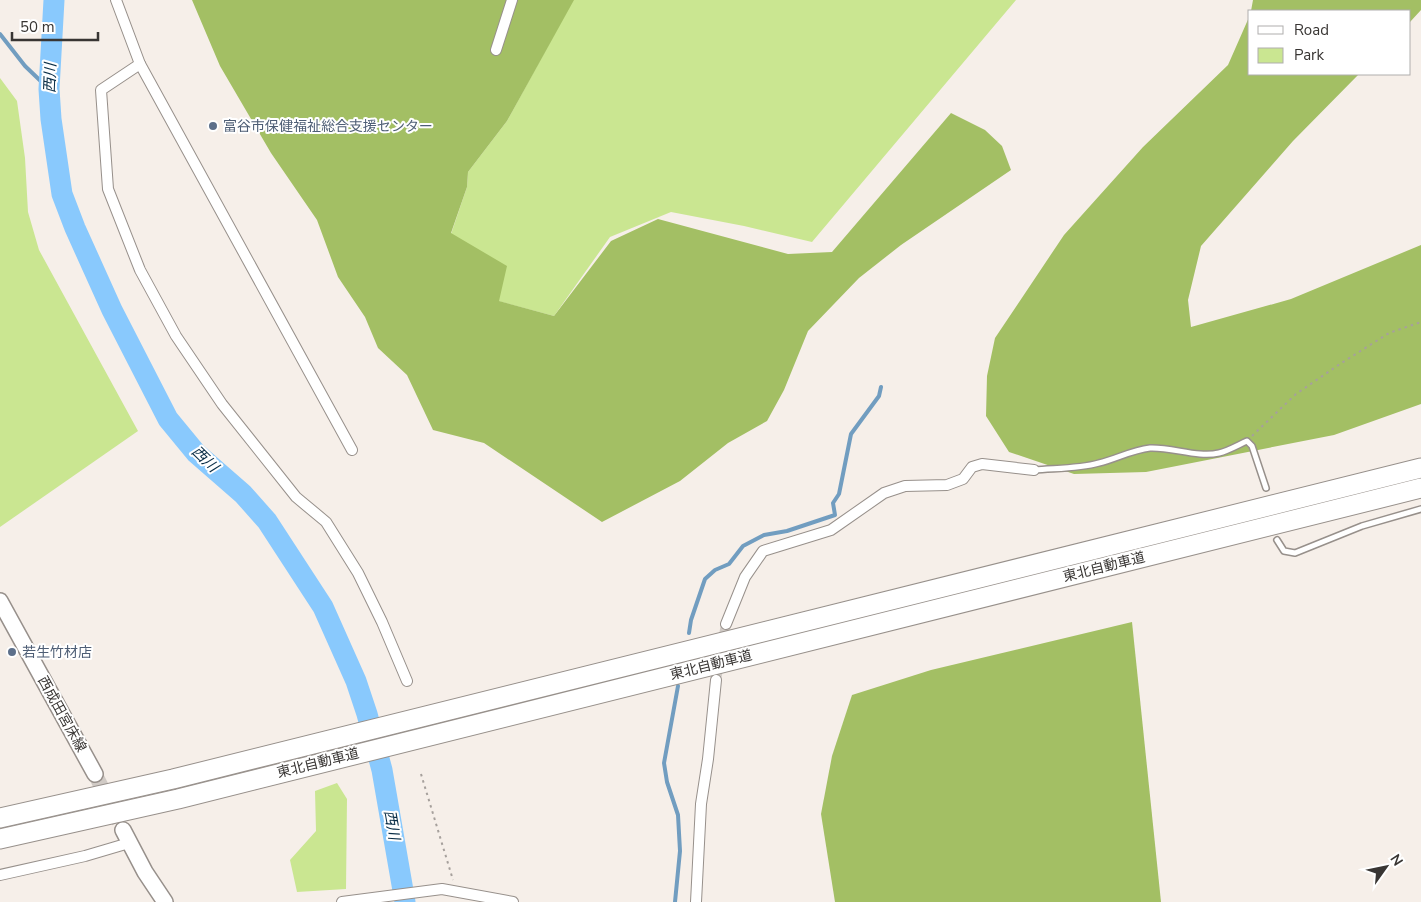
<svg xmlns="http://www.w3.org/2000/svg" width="1421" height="902" font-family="'Nunito Sans','Noto Sans JP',sans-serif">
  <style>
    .green { fill: #cae691 }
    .forest { fill: #a3bf64 }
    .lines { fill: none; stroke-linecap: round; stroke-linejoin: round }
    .stream { stroke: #719dc0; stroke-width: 4 }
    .river { stroke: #89c9fd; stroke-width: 21 }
    .minor-tunnel { stroke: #d0cac5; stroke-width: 10; stroke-dasharray: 10 5; stroke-linecap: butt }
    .secondary-tunnel { stroke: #d0cac5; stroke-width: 15; stroke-dasharray: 15 8; stroke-linecap: butt }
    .service-casing { stroke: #97908b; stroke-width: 8 }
    .minor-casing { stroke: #97908b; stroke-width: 12 }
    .secondary-casing { stroke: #97908b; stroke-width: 18 }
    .motorway-casing { stroke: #97908b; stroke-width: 21 }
    .path { stroke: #a6a09c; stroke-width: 2; stroke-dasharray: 2.5 4; stroke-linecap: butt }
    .service { stroke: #fff; stroke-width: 5 }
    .minor { stroke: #fff; stroke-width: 10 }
    .secondary { stroke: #fff; stroke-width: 15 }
    .motorway { stroke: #fff; stroke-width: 19 }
    .service-dot { fill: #5c6f8a; stroke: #fff; stroke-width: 2 }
    .labels { text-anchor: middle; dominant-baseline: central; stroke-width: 4; stroke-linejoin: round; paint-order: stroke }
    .service-label { font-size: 14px; fill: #4e5e75; stroke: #fff; text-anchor: start }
    .street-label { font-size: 14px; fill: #383533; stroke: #fff }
    .water-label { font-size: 15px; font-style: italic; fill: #0a2e47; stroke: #fff }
  </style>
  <rect width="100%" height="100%" fill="#f6efe9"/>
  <g class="green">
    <path d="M573 0H1016L812 242 744 226 671 212 610 237 554 316 498 301 451 234 467 187 468 172 507 121Z"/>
    <path d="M0 78 17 101 25 158 28 212 39 250 138 431 0 527Z"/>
    <path d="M337 783 347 799 346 889 297 892 290 860 316 831 315 791Z"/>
  </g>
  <g class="forest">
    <path d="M192 0H574L507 121 468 172 467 187 451 233 507 266 499 301 554 316 611 241 658 219 788 254 832 252 951 113 985 130 1002 146 1011 170 901 245 859 278 808 331 784 390 767 421 728 443 680 481 602 522 484 443 433 430 407 375 378 348 365 317 338 277 317 220 271 153 220 66Z"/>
    <path d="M1253 0H1421V10L1410 22V11H1251Z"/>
    <path d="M1250 15V74H1359L1293 141 1201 246 1188 300 1191 327 1291 299 1421 245V404L1334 435 1146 472 1074 474 1009 452 986 416 987 376 995 338 1064 235 1143 147 1228 65Z"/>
    <path d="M1132 622 1161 902H835L821 814 832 756 852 695 931 670Z"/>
  </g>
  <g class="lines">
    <g class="stream">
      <path d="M0 34 25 66 49 89"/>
      <path d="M689 633 691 620 705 579 715 570 729 564 743 546 764 535 787 531 835 515 833 503 839 494 851 434 879 396 881 387"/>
      <path d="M675 902 680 851 678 815 667 782 664 763 678 686"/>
    </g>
    <path class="river" d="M54 0 49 89 51 119 62 194 75 228 112 310 168 419 196 453 243 494 267 521 323 607 356 681 367 714 382 770 405 902"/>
    <path class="minor-tunnel" d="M716 680 726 624"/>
    <path class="secondary-tunnel" d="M95 774 119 822"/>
    <defs>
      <g id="service">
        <path d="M1034 470C1055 468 1078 469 1099 463 1116 459 1132 450 1150 448 1172 447 1198 458 1219 453 1228 451 1238 445 1247 441L1252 446 1266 488"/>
        <path d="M1277 540 1284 551 1295 553 1362 526 1421 509"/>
      </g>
      <g id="minor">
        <path d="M116 0 140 64 352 450"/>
        <path d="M496 50 512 0"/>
        <path d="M140 64 101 90 108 189 140 270 176 336 222 404 296 497 326 522 358 573 382 622 407 681"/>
        <path d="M726 624 745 577 763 551 831 530 884 493 905 486 947 485 963 479 972 467 982 464 1034 470"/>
        <path d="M0 875 85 856 129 843"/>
        <path d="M342 902 442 889 513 902"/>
        <path d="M696 902 701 804 708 759 716 680"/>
      </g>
      <g id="secondary">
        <path d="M0 601 95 774"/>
        <path d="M123 830 145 872 165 902"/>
      </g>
      <g id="motorway">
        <path d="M0 818 173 779 1421 468"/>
        <path d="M0 839 178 799 1421 488"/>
      </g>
    </defs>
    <use href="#service" class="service-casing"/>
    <use href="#minor" class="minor-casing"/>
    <use href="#secondary" class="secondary-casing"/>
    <use href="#motorway" class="motorway-casing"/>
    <g class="path">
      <path d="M1252 436 1296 394 1340 364 1389 333 1421 322"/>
      <path d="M421 774 453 880"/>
    </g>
    <use href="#service" class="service"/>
    <use href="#minor" class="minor"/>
    <use href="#secondary" class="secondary"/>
    <use href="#motorway" class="motorway"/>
  </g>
  <g class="service-dot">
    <circle cx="213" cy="126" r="5"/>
    <circle cx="12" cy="652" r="5"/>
  </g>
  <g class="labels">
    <g class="service-label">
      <text x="223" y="126">富谷市保健福祉総合支援センター</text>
      <text x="22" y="652">若生竹材店</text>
    </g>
    <g class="street-label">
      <text transform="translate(1104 567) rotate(-14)">東北自動車道</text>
      <text transform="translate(711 665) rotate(-14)">東北自動車道</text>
      <text transform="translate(62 714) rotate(61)">西成田宮床線</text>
      <text transform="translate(318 763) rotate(-14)">東北自動車道</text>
    </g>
    <g class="water-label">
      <text transform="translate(50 78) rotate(-88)">西川</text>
      <text transform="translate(205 459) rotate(44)">西川</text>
      <text transform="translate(392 825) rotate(80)">西川</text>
    </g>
  </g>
  <rect x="1248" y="10" width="162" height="65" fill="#ffffff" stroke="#afaead"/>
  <rect x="1258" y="26" width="25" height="8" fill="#ffffff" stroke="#afaead"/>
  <text x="1294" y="35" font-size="15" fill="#383533">Road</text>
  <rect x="1258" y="48" width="25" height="15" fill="#cae691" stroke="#afaead"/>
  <text x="1294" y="60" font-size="15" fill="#383533">Park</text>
  <g transform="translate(1386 867) rotate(57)" stroke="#ffffff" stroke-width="4" paint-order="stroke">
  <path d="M0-4L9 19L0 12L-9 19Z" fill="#383533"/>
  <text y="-8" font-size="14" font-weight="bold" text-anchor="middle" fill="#383533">N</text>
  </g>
  <path d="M12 32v8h86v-8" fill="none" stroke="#383533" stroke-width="2.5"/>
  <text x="20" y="32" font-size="15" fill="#383533" stroke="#ffffff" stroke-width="4" paint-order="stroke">50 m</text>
</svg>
